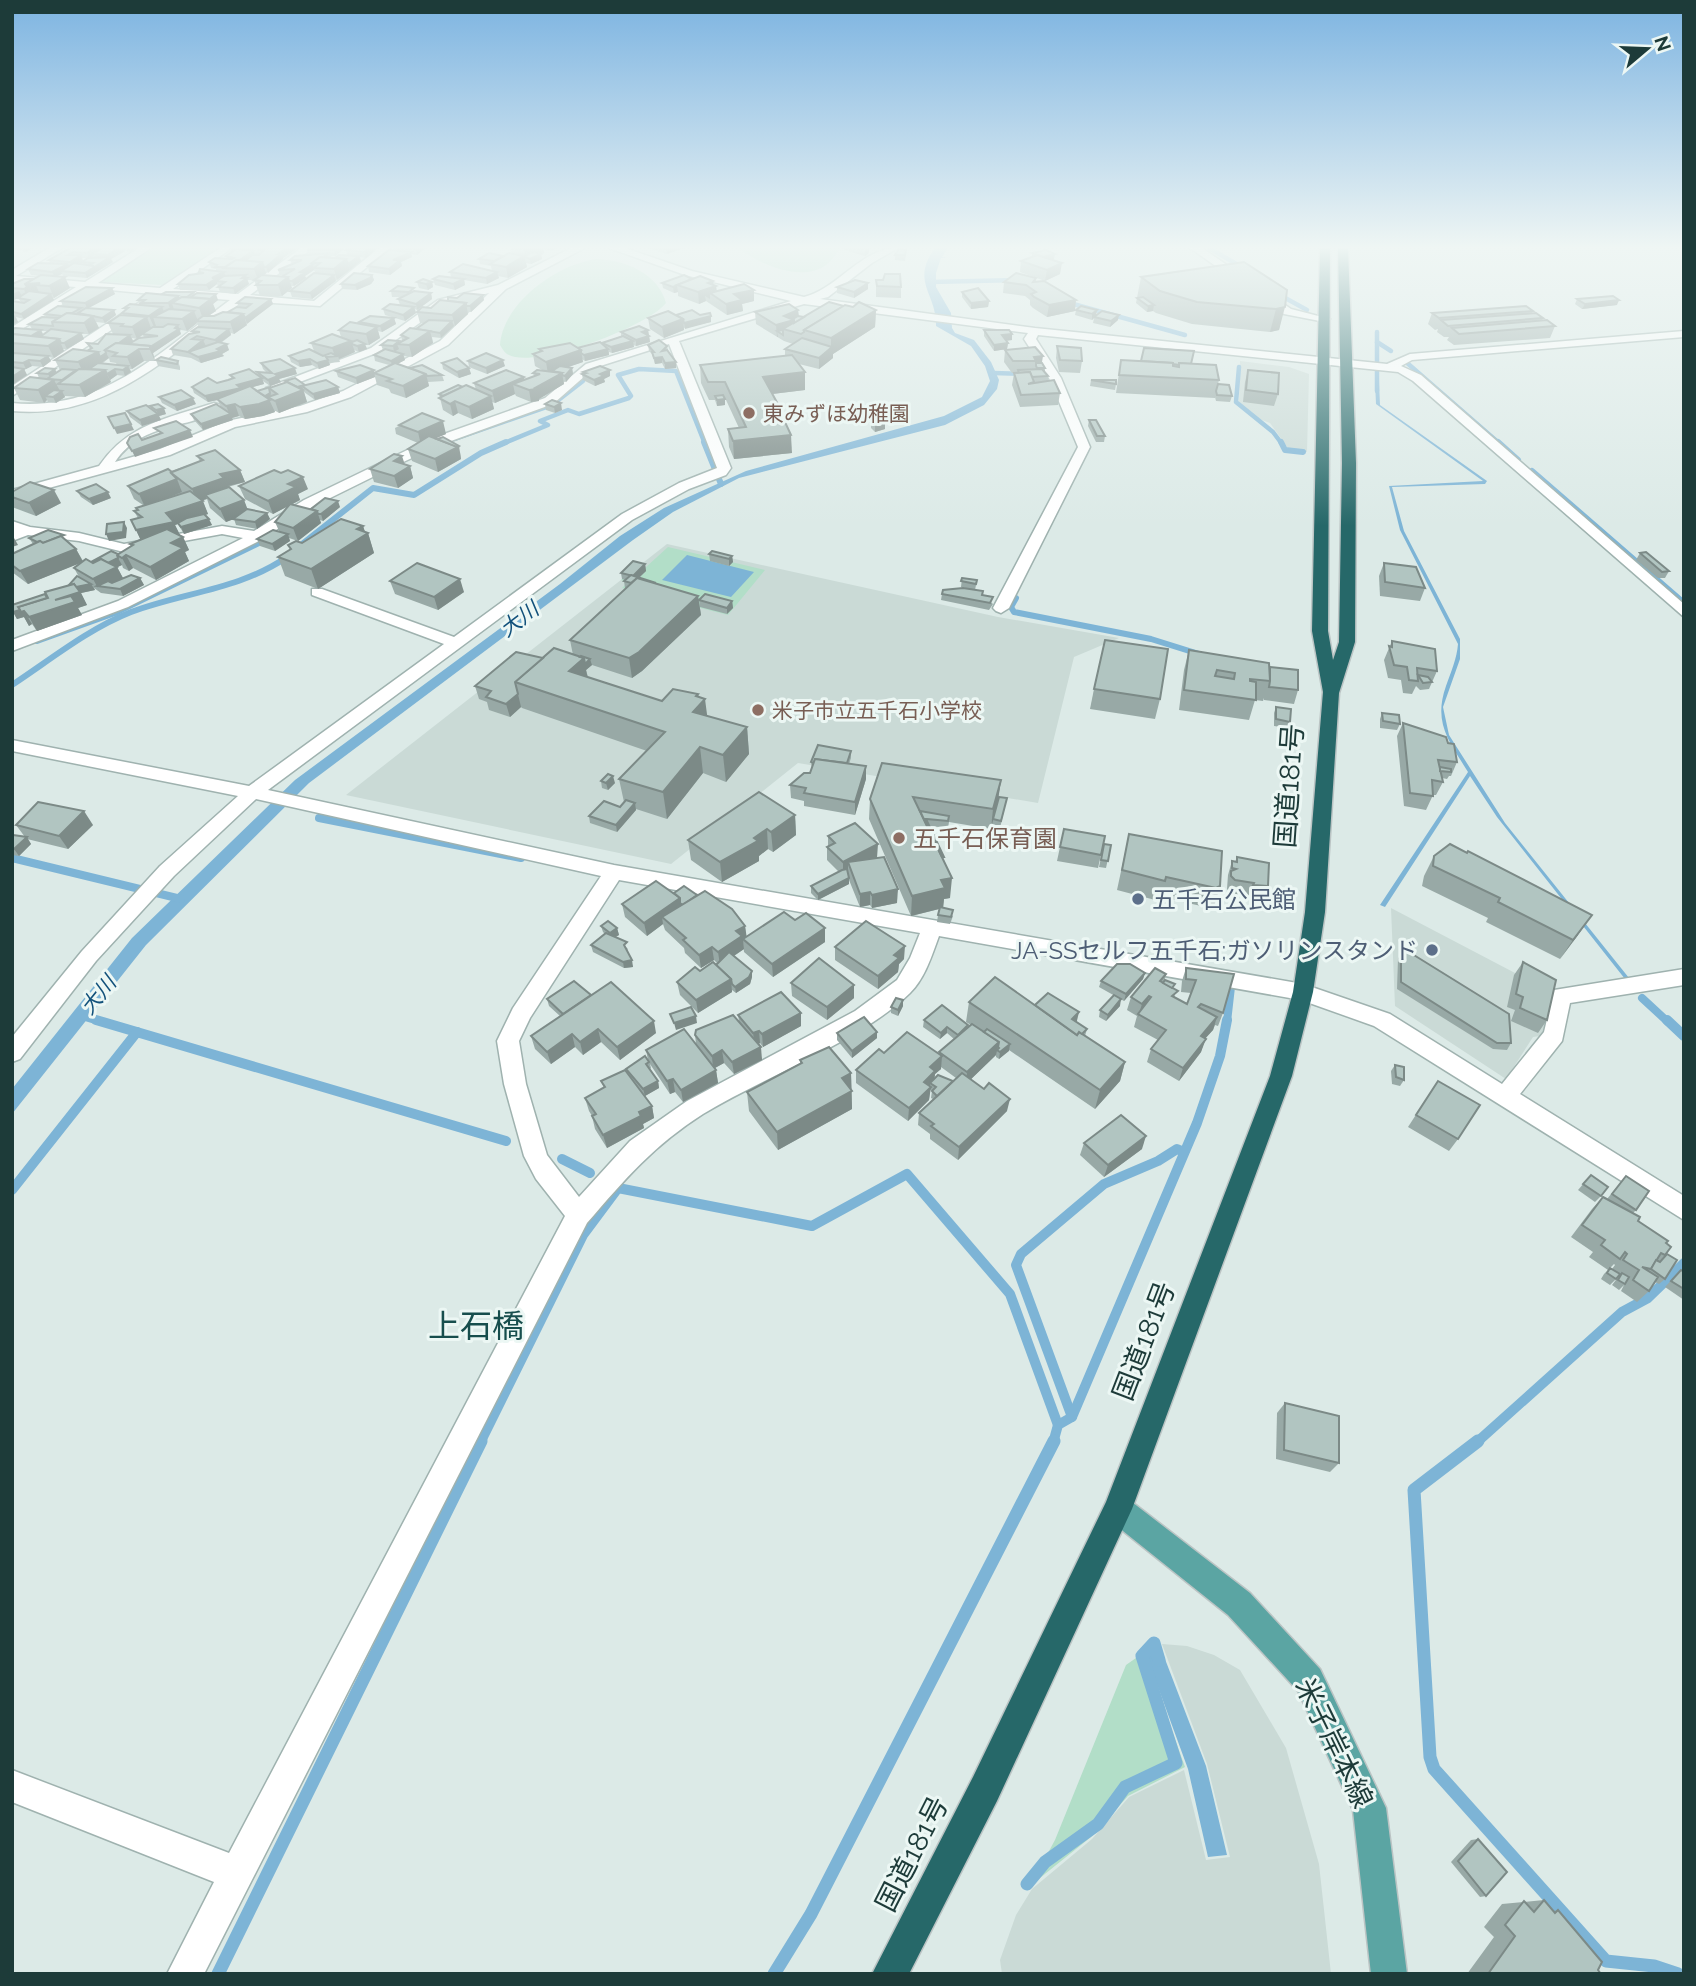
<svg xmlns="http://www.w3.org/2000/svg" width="1696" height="1986" font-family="Raleway,'Noto Sans JP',sans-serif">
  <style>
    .built { fill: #cadad6 }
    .green { fill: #b2dec8 }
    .water { fill: #7db4d6 }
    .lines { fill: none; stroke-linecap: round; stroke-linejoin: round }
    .stream-far4 { stroke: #7db4d6; stroke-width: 4.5 }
    .stream-far3 { stroke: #7db4d6; stroke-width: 6 }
    .stream-far2 { stroke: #7db4d6; stroke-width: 8 }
    .stream-far1 { stroke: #7db4d6; stroke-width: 10 }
    .stream { stroke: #7db4d6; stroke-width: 13 }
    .minor-casing { stroke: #9fb2af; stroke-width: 3 }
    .major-casing { stroke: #bbc4c4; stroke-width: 3 }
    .highway-casing { stroke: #bbc4c4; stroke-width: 3 }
    .minor { fill: #fff; fill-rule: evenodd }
    .major { fill: #5ba5a3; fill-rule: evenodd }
    .highway { fill: #266869; fill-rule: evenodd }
    .wall { fill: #98a9a6; fill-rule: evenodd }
    .shaded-wall { fill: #7c8a87 }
    .building { fill: #b1c5c1; stroke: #7c8a87; stroke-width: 2; fill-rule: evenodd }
    .education-dot { fill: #8d6e63; stroke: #ecf7f4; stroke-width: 2.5 }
    .service-dot { fill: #5c6f8a; stroke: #ecf7f4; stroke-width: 2.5 }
    .labels { text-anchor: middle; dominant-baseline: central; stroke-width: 6; stroke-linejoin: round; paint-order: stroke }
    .far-education-label { font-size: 21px; fill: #785e54; stroke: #ecf7f4; text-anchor: start }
    .far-water-label { font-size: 21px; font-style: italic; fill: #12517b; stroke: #ecf7f4 }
    .education-label { font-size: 24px; fill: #785e54; stroke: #ecf7f4; text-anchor: start }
    .service-label { font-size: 24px; fill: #4e5e75; stroke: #ecf7f4; text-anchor: start }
    .near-street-label { font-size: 28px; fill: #1d3b39; stroke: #ecf7f4 }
    .near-neighbourhood-label { font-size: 32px; fill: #174e4d; stroke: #ecf7f4 }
  </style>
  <rect width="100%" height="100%" fill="#dceae7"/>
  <g class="built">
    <path d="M1240 361 1289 367 1309 374 1307 452 1290 451 1270 423 1251 416 1239 403Z"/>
    <path d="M667 544 998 617 1119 638 1074 657 1038 803 798 763 671 864 346 795Z"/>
    <path d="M1391 908 1553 993 1547 1035 1533 1037 1506 1079 1395 1006Z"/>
    <path d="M1162 1644 1187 1646 1214 1655 1240 1670 1286 1748 1319 1864 1331 1974H1002L1000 1960 1016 1915 1032 1889 1092 1839 1129 1797 1184 1770 1206 1860 1230 1857 1207 1764Z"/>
  </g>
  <g class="green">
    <path d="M152 248H217L162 285 103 282 102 280Z"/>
    <path d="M739 248H841C836 253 832 261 826 265 802 283 758 264 739 248Z"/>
    <path d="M596 259C625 260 658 273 666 303 649 326 533 371 507 354 504 352 502 348 500 345 503 303 556 265 596 259Z"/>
    <path d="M668 547 765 570 728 615 622 588 628 582 621 580 638 566 645 568Z"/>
    <path d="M1136 1658 1146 1659 1185 1767 1128 1796 1091 1837 1030 1886 1055 1840 1126 1665Z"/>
  </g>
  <g class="water">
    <path d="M935 248H948L942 257 948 258H941L936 273V287L951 313 952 328 955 333 974 340 991 362 999 380 997 389 984 405 945 425 739 478 673 512 633 540 309 783 146 945 12 1114V1089L132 938 295 780 560 584 620 536 664 508 746 471 944 416 982 397 990 381 985 366 971 346 936 326C937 293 910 282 935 248Z"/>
    <path d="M1375 382H1379L1380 405 1487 481 1485 484 1392 487 1404 531 1460 639V659L1443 707 1449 735 1505 823 1629 978 1625 979 1497 817 1470 776 1385 907 1380 905 1468 772C1449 741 1433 723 1446 686 1451 672 1457 658 1458 644L1400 530 1389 486 1483 481 1376 404Z"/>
    <path d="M687 555 754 572 731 597 662 580Z"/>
    <path d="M1160 1646 1206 1766 1227 1855 1208 1857 1188 1769 1147 1657Z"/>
  </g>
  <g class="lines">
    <g class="stream-far4">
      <path d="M1209 248 1245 269"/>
      <path d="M930 282 1018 280"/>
      <path d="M1278 294 1307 310"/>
      <path d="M1066 302 1185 335"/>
      <path d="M1377 332V391"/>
      <path d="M1377 342 1391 351"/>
      <path d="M1406 362 1500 444"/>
      <path d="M1239 367 1236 402 1273 432 1282 444"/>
      <path d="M994 373 1023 374"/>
      <path d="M454 439 552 405 583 381"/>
      <path d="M502 444 548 425 540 421 568 410 579 414 629 398 631 396 618 375 639 369 676 371 705 444"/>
    </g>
    <g class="stream-far3">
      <path d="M704 442 721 484"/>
      <path d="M1281 442 1285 450 1303 452"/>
      <path d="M1498 442 1518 460"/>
      <path d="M1532 471 1684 603"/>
      <path d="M297 548 373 488 414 495 481 453 506 442"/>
      <path d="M1016 598 1011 607 1014 612 1151 639 1199 654"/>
      <path d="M37 641 115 613 267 539"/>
      <path d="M12 685C50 660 88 629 131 612 184 592 239 590 287 557"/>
    </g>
    <g class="stream-far2">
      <path d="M319 818 521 858"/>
      <path d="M12 858 181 899"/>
      <path d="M1642 998 1668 1022"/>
      <path d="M85 1017 102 1022"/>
      <path d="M1227 1022 1231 987"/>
    </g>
    <g class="stream-far1">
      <path d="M96 1020 506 1141"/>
      <path d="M1667 1020 1684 1036"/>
      <path d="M562 1159 590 1173"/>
      <path d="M12 1190 137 1032"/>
      <path d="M1072 1417 1016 1265 1021 1254 1104 1184 1158 1161 1177 1149 1184 1152"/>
      <path d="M480 1443 583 1235 618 1188 812 1226 907 1174 1010 1294 1058 1425"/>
      <path d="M1053 1443 1058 1425 1072 1417 1197 1123 1220 1056 1227 1020"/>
      <path d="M1476 1443 1622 1312 1648 1298 1684 1263"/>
    </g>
    <g class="stream">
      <path d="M1478 1441 1414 1490 1430 1757 1434 1769 1606 1961 1654 1966 1678 1974"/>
      <path d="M1027 1884 1045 1862 1098 1824 1125 1787 1176 1763 1142 1656 1154 1643 1159 1660"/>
      <path d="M218 1974 481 1441"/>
      <path d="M774 1974 811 1914 1054 1441"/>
    </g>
    <defs>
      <g id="minor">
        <path d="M49 248H62L16 276 85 282 139 248H151L98 283 160 288 220 248H232L173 289 238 294 301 248H313L250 295 314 301 379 248H390L320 306 243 301C171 354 108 420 12 411V403C104 412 161 351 230 300L164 295 12 396V386L152 294 89 288 12 335V327L76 287 12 282V270Z"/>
        <path d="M571 248H585L506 289 448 345 351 397 307 412 235 427 170 455 12 498V490L99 466C129 423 166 419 214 403L224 406C193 431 144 419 115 462L160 449 227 421 300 406 343 391 440 341 489 293 446 304 379 352 276 391 266 388 371 348 438 300 498 285Z"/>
        <path d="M609 248H625L692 271 804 297C839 288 861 248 898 248L872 263 828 297 820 299 1035 328 1387 364 1410 354 1684 331V337L1412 360 1401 366 1421 375 1684 604V617L1413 381 1398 372 1038 335 1036 339 1061 378 1090 447 1009 608 1001 613 996 611 993 608 1078 447 1049 378 1024 339 1028 333 804 304 679 341 731 468 726 475 689 489 632 520 268 790 614 865 1303 984 1390 1014 1502 1084 1544 1032 1554 990 1684 969V985L1570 1003 1562 1041 1520 1094 1684 1196V1220L1374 1026 1301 1000 939 936C932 955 925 978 910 993 860 1042 765 1076 703 1114 653 1146 625 1179 587 1223L204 1974H167L214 1882 12 1802V1770L229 1853 565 1216 536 1179 524 1156 504 1084 497 1041 513 1008 601 876 256 799 174 876 96 961 20 1059 12 1062V1037L82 951 160 866 238 796 12 751V740L249 786 444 644 312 595V589H322L454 637 622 514 679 483 717 468 669 344 594 368 553 404 440 445 399 464 314 506 257 542 128 607 12 651V640L118 601 243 538 222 534 124 552 79 541 28 535 12 541V521L30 527 79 533 124 544 222 526 254 531 304 500 430 439 545 398 586 364 791 301 685 275ZM619 880 920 933 910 958 897 980 855 1011 687 1101 630 1141 579 1197 547 1155 526 1084 519 1041 530 1018Z"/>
        <path d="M1190 248H1202L1291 309 1330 319 1325 322 1284 314Z"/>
      </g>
      <path id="major" d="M1118 1495 1128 1499 1250 1593 1320 1669 1386 1808 1407 1974H1371L1353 1810 1298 1691 1228 1615 1108 1519 1104 1509 1108 1499Z"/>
      <path id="highway" d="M1320 248H1330L1328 631 1333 660 1339 642 1342 463 1338 248H1348L1356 463 1355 642 1339 693 1325 912 1313 992 1292 1076 1132 1509 997 1801 909 1974H872L973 1777 1106 1502 1270 1076 1293 992 1305 912 1323 692 1312 631Z"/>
    </defs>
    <use href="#minor" class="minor-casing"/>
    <use href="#major" class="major-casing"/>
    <use href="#highway" class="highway-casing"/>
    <use href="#minor" class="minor"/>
    <use href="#major" class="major"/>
    <use href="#highway" class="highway"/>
  </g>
  <g class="wall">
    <path d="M12 248H33L26 252 12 248 14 252Z"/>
    <path d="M70 248H137L133 252 125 251 111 259 113 262 87 278 63 276 62 274 57 276 70 288 54 298H53L54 300 24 319 16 317 18 322 12 325V301L21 302 18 298 12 301V284L33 279 40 276 31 275 28 269 50 264 49 260ZM82 258H88L82 262 84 265 78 264 83 261Z"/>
    <path d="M229 248H298L283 258V259L264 275 283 276 285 275H280L278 270 292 264 290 260 309 255 307 250 344 249 335 256H331L332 258H335L347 255 346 250 349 248H377L366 258 360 257 361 261 312 299 292 297 290 291 316 274 314 270 305 276 306 278 294 286H291L292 288 282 296H260L254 280H255H247L249 284 235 294 220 292 217 284 209 290H180L178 284 216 271V269L211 268 209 262 227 259 226 256 231 253Z"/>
    <path d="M395 248H425L417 255 411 254 412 257 401 262 402 266 390 275 369 272 368 266 395 251Z"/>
    <path d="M511 248H557L551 251 543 249 544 253 541 254 542 259 531 264 526 263 527 267 508 278 498 276 499 278 487 284 464 280 465 285 455 290 435 285 433 279 451 277 450 272 492 271 491 266 480 264 479 259 512 254Z"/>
    <path d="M647 248H684L667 254Z"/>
    <path d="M844 248H869V253L865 256 844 250Z"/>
    <path d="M1032 253 1054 259 1052 260 1060 274 1045 281 1020 272 1021 261 1032 257Z"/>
    <path d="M895 255H906L905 261 895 260Z"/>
    <path d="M372 275 374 280 371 284 357 290 342 289 341 284Z"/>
    <path d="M1141 277 1287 290 1279 330 1270 332 1192 324 1156 313 1153 311 1147 312 1136 303Z"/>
    <path d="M1036 278V281L1075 311 1047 317 1033 308 1030 305V300L1025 296 1003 293 1004 282Z"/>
    <path d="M692 279 713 281V285L716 286 717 292 754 301 742 304 743 311 727 315 706 301 699 304 678 296V292L674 293 663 288 662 283Z"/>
    <path d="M876 280H883L901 287V298L876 297Z"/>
    <path d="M417 282H432L433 287 428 290 419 288Z"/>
    <path d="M837 287 868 289 854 298 837 293Z"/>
    <path d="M112 288 115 294 88 308 114 310 116 315 105 323 96 322 99 328 89 334H82L84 339 67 349H63L64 351 54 358 49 357 51 361 43 367 32 366 26 369H22H24L27 375 12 385V330L32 329 29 324 46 317 45 314 63 306 61 301ZM41 331H49L43 335Z"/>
    <path d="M391 291H415L431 293 432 299 417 310 415 309 416 313 405 321 385 315 383 309 400 305 398 299 402 297H392Z"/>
    <path d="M194 292 195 294 218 300 213 304 216 311 208 316H214L228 312 239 307 237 303 271 299 273 304 246 324 247 325 234 334 231 333V335L221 343 229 350 222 354 224 356 201 363 191 358 173 355 171 349 193 333 192 331 199 328 197 323 187 331 181 330 180 331 181 334 153 353 155 361H144L132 369H130L131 372 125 376 117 375 110 380 111 382 85 397 65 396V397L56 403 48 402 47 400 44 403 20 400 14 388 39 378 37 373 57 372 60 370 55 360 87 351 90 349 87 343 98 344 113 334 108 323 123 315 122 313 125 311 124 308 140 305 138 300 159 295ZM143 335 144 338 128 344 133 341 132 338 137 339ZM109 358 110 362 116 363 117 365 103 363Z"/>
    <path d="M962 292 989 301 988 307 971 309 962 297Z"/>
    <path d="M1577 299 1617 305 1582 309 1575 304Z"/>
    <path d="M484 300 471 312H468V314L441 338 432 337 433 343 412 357 404 356 405 360 397 364 410 368 442 375 444 381 428 382 429 386 406 398 391 393 389 389 377 385 375 377 357 384 338 377 336 371 375 372 389 365 375 361 374 355 383 350 381 345 400 343 402 341 401 335 416 329 424 323H420L417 312 431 308 448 301Z"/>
    <path d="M844 306 876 310 875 327 833 354V358L819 369 799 364 805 390 772 394 780 422 792 453 734 459 729 447 728 429 739 428 726 400H725V405L717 406 715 400H709L701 383 700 365 785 356V349L793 344 784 341 756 324 755 312 798 310 799 316 804 317Z"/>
    <path d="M1076 310 1096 316 1118 320 1110 327 1093 323 1094 318 1092 320 1075 315Z"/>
    <path d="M1533 311 1532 313 1543 318 1542 321 1555 326 1550 338 1454 345 1447 340 1449 337H1444L1437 332 1438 329 1435 330 1428 324 1432 313Z"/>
    <path d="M676 315 711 322 684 328V330L664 338 650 329 648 318Z"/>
    <path d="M394 318 396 324 382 332 378 331 380 338 369 345H365L367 349 359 352 354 350 355 352 339 359 340 362 329 363 330 365 319 369 312 365 300 367 291 362 289 356 314 351 311 343 341 337 339 330 359 324V322Z"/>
    <path d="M648 330 650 342 636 346 633 345 634 347 612 353 609 352V355L585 361 582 359 583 362 568 367 572 368 573 374 566 382 563 381 564 384 539 399V401L531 402 516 396 515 394 495 403 492 402 494 409 472 419 458 413 453 416 443 410 439 394 476 390 474 383 525 380 534 376 533 373 542 370 535 366 533 354 540 352 539 349 577 348 602 344V343L621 336V332Z"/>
    <path d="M984 330 1012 334V340L1006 341 1008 343 1007 349 994 351 984 336Z"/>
    <path d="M648 345 667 346 668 350 676 362V368L665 369 662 363 655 364 652 354 649 351Z"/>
    <path d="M1057 346 1082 361 1080 373 1059 372 1056 358Z"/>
    <path d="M1005 350 1042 363 1045 368V372L1048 376V381L1060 393 1058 405 1020 407 1012 385 1014 373H1017H1012L1004 362Z"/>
    <path d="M156 360 178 361 180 367V370L158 366Z"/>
    <path d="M1121 360 1191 364 1219 380 1218 384 1232 396 1230 402 1216 401 1215 397V398L1116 393Z"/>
    <path d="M468 361 505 366 487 374 469 367Z"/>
    <path d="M261 363 297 374 279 379 281 382 270 386 263 381 264 384 252 387 257 391 270 388 305 385 338 387 340 393 315 400 304 392 307 402 279 413 274 410 275 412 263 416 245 419 239 416 232 418 233 420 203 430 194 420 191 414 221 408 218 400 208 402 194 393 192 387 217 383 232 379 230 375H258L257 372 267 373 263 369Z"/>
    <path d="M442 363 469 368 471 374 459 378 443 369Z"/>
    <path d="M1248 370 1278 394 1274 406 1243 402 1245 382Z"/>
    <path d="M583 372 610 376 604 379 605 382 595 386 583 380 582 374H584Z"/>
    <path d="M1091 380 1116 384 1115 390 1090 386Z"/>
    <path d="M159 397 196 404 177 411 162 403Z"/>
    <path d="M545 404 562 410 555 413 546 410Z"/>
    <path d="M150 406 166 414 159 416 161 420 142 426 130 417 127 411 152 410Z"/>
    <path d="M1089 420 1105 436 1104 442H1096L1088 426Z"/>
    <path d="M871 422 885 423V429L875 432 871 428Z"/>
    <path d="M399 425 446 434 435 438 460 452 461 459 438 472 412 461 408 449 418 443 396 434 395 428 399 426Z"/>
    <path d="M197 456 240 470 245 482 228 487 244 500 247 509 267 513 270 519 257 529 236 525 234 519 226 522 210 508 207 499 202 500 208 514 205 515 212 525 184 534 178 524 175 525 180 535H179L183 537 189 550 185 552 189 561 156 580 133 568 129 571 123 568 122 565 117 567 123 578H140L144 585 123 596 101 593 94 588 95 590 81 593 87 605 78 608 82 615 37 631 32 624 29 626 24 617 17 619 13 612 47 598 68 586 79 577 74 568 82 562 28 584 12 572V554L33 544 29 538 67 541 76 549 83 561 91 562 118 554 131 547 130 544 141 540 131 520 138 518 134 511 143 505 134 499 128 486 200 461Z"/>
    <path d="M405 464 410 466 413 478 398 488 374 482 370 469Z"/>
    <path d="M239 486 308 489 298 494 300 500 291 505 311 509 340 507 323 521 320 520 321 523 298 541 289 538 290 541 275 551 260 546 257 539 279 531 275 522 290 505 273 514 245 499Z"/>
    <path d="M77 491 111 498 93 505 81 497Z"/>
    <path d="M12 492 61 503 36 516 12 507Z"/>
    <path d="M363 526 365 532 368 533 374 553 318 589 285 576 278 557 290 550 288 545 302 543Z"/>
    <path d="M1640 553 1669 571 1665 578H1658L1636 560Z"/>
    <path d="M709 554 732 556 733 562 729 566 710 561Z"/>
    <path d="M1384 563 1425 588 1420 601 1380 596 1379 576Z"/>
    <path d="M645 564 646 571 639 578 698 596 701 615 642 671 632 678 592 665 586 670 588 677 662 701 698 694 707 716 747 727 749 754 726 782 703 773 667 819 636 809V810L617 832 590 823 589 816 620 807 624 802 619 779 647 751 522 708 521 707 510 717 489 710 487 702 479 699 475 686 543 658 573 655 570 640 626 588H625L624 581 625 580 622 579 621 573Z"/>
    <path d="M962 578 977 580 975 590 983 591V595L993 604 989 610 941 600 942 594 970 589 961 587Z"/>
    <path d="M390 581 464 592 438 610 395 594Z"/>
    <path d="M699 600 732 601 733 608 727 614 700 607Z"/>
    <path d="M1392 641 1437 671 1429 689 1420 690 1416 686 1412 694 1403 693 1401 680 1388 678 1384 660Z"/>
    <path d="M1189 650 1270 667 1298 690 1294 704 1264 700V698L1263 701 1255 700 1249 720 1179 710 1184 670Z"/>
    <path d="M1094 689 1160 699 1155 719 1090 709Z"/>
    <path d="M1276 707 1290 722 1288 728 1274 726V713Z"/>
    <path d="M1382 713 1400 724 1397 730 1380 728V719Z"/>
    <path d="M1403 723 1448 743 1457 762 1451 776H1449L1447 779 1442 778 1443 782 1436 795H1433L1426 810 1404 806 1397 736Z"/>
    <path d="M851 751V758L849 764 866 779 855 815 804 806V801L791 798 790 785 810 773 812 769 811 762Z"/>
    <path d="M1001 780 998 800 1007 798 1000 828 992 826 993 822 991 829 949 822 948 828 930 826 944 860 950 898 944 899 943 908 953 916 950 924 937 922 939 909 911 916 869 819 870 799Z"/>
    <path d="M601 781 615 783 608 790 602 788Z"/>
    <path d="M795 815 796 835 773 852 768 849 759 856V861L722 882 691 860 688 840Z"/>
    <path d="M16 825H93L68 849 27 839 31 844 19 856 12 855 13 835 25 837Z"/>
    <path d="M1129 834 1220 886 1214 906 1210 908 1161 897 1159 901 1117 890Z"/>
    <path d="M828 836 877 858 897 903 872 908 870 905 860 907 849 880V884L818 900 811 893V886L839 872 827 860V847L828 846Z"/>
    <path d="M1105 836 1098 868 1057 861 1060 847Z"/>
    <path d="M1104 844 1111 845 1106 868 1099 867Z"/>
    <path d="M1434 856 1578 935 1560 959 1486 922 1488 918 1422 886 1424 876Z"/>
    <path d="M1237 857 1268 886 1263 899 1248 898 1249 896 1230 893 1227 889 1228 875 1232 861 1235 862Z"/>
    <path d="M674 893 697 896 745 926 746 936 795 920 825 942 773 977 744 952 743 941 744 949 734 956 752 977 750 984 736 993 732 990V992L698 1013 680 995 677 982 717 963 714 960 701 968 685 953 684 948 665 930 663 924 647 936 625 917 622 904Z"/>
    <path d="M601 926 617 928 619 935 615 937 628 949 627 950 633 967 624 968 593 952 591 945 605 934 603 932Z"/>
    <path d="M835 947 904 959 899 964 898 972 878 989 835 960Z"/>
    <path d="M1401 953 1511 1043 1507 1050 1493 1049 1397 989 1398 959Z"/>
    <path d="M1523 962 1547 1020 1538 1033 1511 1021 1515 1010 1507 1007 1514 975Z"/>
    <path d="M1186 968 1223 1013 1218 1026 1215 1025 1213 1030 1205 1038 1201 1052 1179 1081 1147 1062 1151 1049 1158 1040 1134 1027 1137 1016 1127 1010 1131 997 1166 974 1164 983 1173 988 1175 997 1187 1004 1191 993 1181 992 1182 981Z"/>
    <path d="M1145 973 1143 979 1124 1001 1099 987 1101 981Z"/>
    <path d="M791 983 854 998 827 1020 792 996Z"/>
    <path d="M591 995 656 1033 620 1060 601 1042 583 1055 575 1047 551 1064 535 1049 531 1036 560 1016 549 1006 547 999Z"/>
    <path d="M903 1000V1006L898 1016 891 1013V1007Z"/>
    <path d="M969 1002 1035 1005 1076 1022 1087 1029 1085 1036 1125 1062 1120 1081 1095 1109 1009 1050 999 1059 996 1057V1055L971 1079 1007 1111 958 1160 930 1139V1134L918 1125 919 1113 933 1099 931 1098 932 1091 930 1090 929 1100 908 1121 856 1083V1070L884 1053 939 1054V1052L954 1039 947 1033 940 1039 923 1027 924 1020 968 1027 971 1025 966 1022ZM941 1067 956 1078 953 1081 934 1078 935 1074 941 1069Z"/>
    <path d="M1120 1006 1106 1021 1099 1017 1100 1010Z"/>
    <path d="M801 1013V1026L763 1047 760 1043 758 1044 762 1060 734 1074 724 1063 715 1068 716 1070 718 1083 683 1102 675 1092 670 1094 650 1064 651 1068 650 1069 658 1081 659 1088 645 1096 637 1086 652 1106 654 1118 643 1124 644 1128 607 1148 595 1129 592 1116 589 1111 585 1098 604 1088 601 1081 627 1073 626 1069 648 1060 646 1050 696 1044 695 1035 739 1021 738 1015Z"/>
    <path d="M877 1032V1038L852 1058 837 1040V1033Z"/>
    <path d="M800 1060 851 1073 852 1109 778 1150 749 1111 747 1092 800 1064Z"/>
    <path d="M1395 1065 1404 1080 1400 1086 1392 1084 1391 1071Z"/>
    <path d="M1438 1081 1458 1139 1449 1151 1408 1127Z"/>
    <path d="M1084 1143 1142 1149 1104 1177 1080 1155Z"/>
    <path d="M1591 1175 1601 1196 1595 1202 1578 1190Z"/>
    <path d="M1626 1176 1636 1210 1633 1213 1638 1221 1666 1243 1667 1254 1665 1279 1659 1284 1655 1282 1649 1291 1637 1302 1621 1291 1624 1285 1619 1290 1612 1285 1619 1276 1610 1285 1601 1279 1604 1274 1610 1268 1612 1269 1615 1265 1614 1264 1608 1270 1589 1257 1593 1252 1571 1237 1592 1209 1603 1197 1607 1199Z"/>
    <path d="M1681 1270 1684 1272V1300L1665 1287Z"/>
    <path d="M1285 1403 1339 1463 1330 1472 1276 1459 1277 1413Z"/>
    <path d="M1478 1839 1486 1896 1480 1897 1451 1862 1471 1840Z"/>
    <path d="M1544 1900 1553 1911 1558 1910 1601 1974H1467L1494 1937 1484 1927 1502 1904Z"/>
  </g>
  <g class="shaded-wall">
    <path d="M25 248H33L26 252Z"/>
    <path d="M94 248H106L92 254 93 256 89 258 87 253Z"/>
    <path d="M118 248H123L125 251 111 259 113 262 87 278 85 273 109 258 108 255Z"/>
    <path d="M287 248H298L283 258V259L268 273 266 267 278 254Z"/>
    <path d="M336 248H344V249L335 256 334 250Z"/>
    <path d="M369 248H377L366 258 364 252Z"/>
    <path d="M417 248H425L417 255 416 249Z"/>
    <path d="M528 248H543L544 253 541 254 542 259 531 264 530 259 525 258 524 250Z"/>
    <path d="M666 248H684L667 254Z"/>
    <path d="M865 248H869V253L865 256Z"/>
    <path d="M253 251 255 256 230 268Z"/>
    <path d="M411 252 412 257 401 262 402 266 390 275 389 269 393 260Z"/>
    <path d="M1055 254 1054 259 1040 263 1041 258Z"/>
    <path d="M81 255 83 261 72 267 70 262Z"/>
    <path d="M359 256 361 261 350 270 348 264Z"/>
    <path d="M524 256 527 267 508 278 506 267Z"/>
    <path d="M346 259 350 270 337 280 334 269Z"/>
    <path d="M262 262 266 273 258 280 254 269Z"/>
    <path d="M1062 263 1060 274 1045 281 1047 270Z"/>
    <path d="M68 264 71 270 61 271 62 274 55 277 52 272Z"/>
    <path d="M313 264 314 270 305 276 306 278 294 286 292 281 300 272Z"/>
    <path d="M224 272 226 278 217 282V284L209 290 206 285 212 278Z"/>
    <path d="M497 272 499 278 487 284 486 278Z"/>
    <path d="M246 275 249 284 235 294 233 288 242 278Z"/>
    <path d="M334 275 336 281 312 299 310 293Z"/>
    <path d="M372 275 374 280 371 284 357 290 355 285Z"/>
    <path d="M65 277 70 288 54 298 49 286Z"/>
    <path d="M288 277 292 288 282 296 278 285Z"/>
    <path d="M464 279 465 285 455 290 453 284Z"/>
    <path d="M39 280 42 286 36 285 40 295H26L24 289 25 284Z"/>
    <path d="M713 281 714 287 716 286 717 297 710 294V299L705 296 706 301 699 304 698 292 708 283Z"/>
    <path d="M432 282 433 287 428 290 426 284Z"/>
    <path d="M868 283V289L854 298V292Z"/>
    <path d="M677 286 678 292 674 293 673 287Z"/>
    <path d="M112 288 115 294 87 309 85 303Z"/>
    <path d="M754 290V301L742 304 743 311 727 315 726 304 734 294Z"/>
    <path d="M19 291 22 296 12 301V294Z"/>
    <path d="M431 293 432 299 417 310 416 304Z"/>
    <path d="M51 294 54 300 24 319 21 314Z"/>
    <path d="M216 294 218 300 213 304 216 311 203 319 199 308Z"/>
    <path d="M483 295 484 300 471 312 470 306Z"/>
    <path d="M178 296 181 305 172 303 175 313 172 315 168 303Z"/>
    <path d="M271 299 273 304 247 324 245 318Z"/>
    <path d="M1076 300 1075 311 1047 317 1049 305Z"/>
    <path d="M1619 300 1617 305 1582 309 1585 304Z"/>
    <path d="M989 301 988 307 971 309V303Z"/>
    <path d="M466 303 468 314 455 326 452 315Z"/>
    <path d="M1154 305 1153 311 1147 312 1148 306Z"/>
    <path d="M162 307 167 318 153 317 156 326 154 327 149 316Z"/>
    <path d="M414 307 416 313 405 321 403 315Z"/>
    <path d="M1285 307 1279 330 1270 332 1276 309Z"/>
    <path d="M114 310 116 315 105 323 102 318Z"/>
    <path d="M798 310 799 321 783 329 777 331 778 337H777L776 325 784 316Z"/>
    <path d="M876 310 875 327 833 354V358L819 369V358L831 348V338Z"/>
    <path d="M1097 310 1096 316 1092 320V314Z"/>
    <path d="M12 311 18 322 12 325Z"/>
    <path d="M194 311 198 321H196L197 323 187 331 182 319Z"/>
    <path d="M243 314 247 325 234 334 230 322Z"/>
    <path d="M1119 315 1118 320 1110 327 1111 321Z"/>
    <path d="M93 316 99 328 89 334 84 323Z"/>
    <path d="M711 316V322L685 329 684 323Z"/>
    <path d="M147 317 151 328 137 339 132 327Z"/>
    <path d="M394 318 396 324 382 332 380 326Z"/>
    <path d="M683 319 684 330 664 338 662 327Z"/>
    <path d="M452 321 454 326 441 338 440 333Z"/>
    <path d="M178 325 181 334 153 353 155 361 149 348Z"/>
    <path d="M377 327 380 338 369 345 366 334Z"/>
    <path d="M229 329 231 335 217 345 215 340Z"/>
    <path d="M41 330 44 336 31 344 28 338Z"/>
    <path d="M648 330 650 342 636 346V340L642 332Z"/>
    <path d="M430 331 433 343 412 357 409 345Z"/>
    <path d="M81 333 84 339 67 349 64 343Z"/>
    <path d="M1012 334V340L1002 341V335Z"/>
    <path d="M130 335 133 341 117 353 109 351Z"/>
    <path d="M59 339 64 351 54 358 48 346Z"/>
    <path d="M203 340 206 346 188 352 190 358 188 352Z"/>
    <path d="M351 341 355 352 339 359 338 356H335L332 348Z"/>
    <path d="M399 341 400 344H397L399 349 394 352 393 346Z"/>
    <path d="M633 341 634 347 612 353 611 347Z"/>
    <path d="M1008 343 1007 349 994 351V345Z"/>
    <path d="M227 344 229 350 222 354 224 356 201 363 198 357Z"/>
    <path d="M365 344 367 349 359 352 357 346Z"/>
    <path d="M139 349 144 361 132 369 127 357Z"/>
    <path d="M608 349 609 355 585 361 584 355Z"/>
    <path d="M581 350 583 362 548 374 546 362Z"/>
    <path d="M98 352 106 353 109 358 84 374 78 362Z"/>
    <path d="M403 354 405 360 392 367 391 361Z"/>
    <path d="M48 356 51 361 43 367 40 361Z"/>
    <path d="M1043 356 1041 368 1036 366V361L1034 357Z"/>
    <path d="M662 357V363L655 364 654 358Z"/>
    <path d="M310 359 312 365 300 367 298 361Z"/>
    <path d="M29 360 32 366 26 369 23 363Z"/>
    <path d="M328 360 330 365 319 369 317 363Z"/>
    <path d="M503 360 505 366 487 374 486 368Z"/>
    <path d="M676 362V368L665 369V363Z"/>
    <path d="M128 366 131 372 125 376 123 370Z"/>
    <path d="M295 368 297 374 279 379 281 382 270 386 268 380 275 374Z"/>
    <path d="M469 368 471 374 459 378 457 372Z"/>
    <path d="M572 368 573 374 566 382 565 376Z"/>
    <path d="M24 369 27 375 12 385V377Z"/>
    <path d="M55 369 58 375 51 379 48 374Z"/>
    <path d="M115 369 117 375 110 380 107 374Z"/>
    <path d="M105 370 111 382 85 397 79 385Z"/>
    <path d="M374 370 375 377 357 384 356 378Z"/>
    <path d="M610 370V376L604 379 605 382 595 386 594 380 600 374Z"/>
    <path d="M805 372V390L764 395 763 377Z"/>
    <path d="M562 373 564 384 539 399V401L531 402 529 390Z"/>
    <path d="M426 374 429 386 406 398 403 386Z"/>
    <path d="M524 377 526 389 513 384 515 394 495 403 492 391Z"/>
    <path d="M262 378 264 384 242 390 244 394 208 402 205 396 237 385Z"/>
    <path d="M54 380 60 391 45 396 47 400 44 403 38 390Z"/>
    <path d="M305 385 302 386 307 402 279 413 275 401 296 388Z"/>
    <path d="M338 387 340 393 315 400 313 394Z"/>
    <path d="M62 391 65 397 56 403 53 397Z"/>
    <path d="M270 393 273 399 268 397 275 412 263 416 245 419 240 407Z"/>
    <path d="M491 396 494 409 472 419 469 407Z"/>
    <path d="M193 398 196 404 177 411 174 405Z"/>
    <path d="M725 399V405L717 406V400Z"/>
    <path d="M455 401 458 413 453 416 450 404Z"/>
    <path d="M561 403 562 410 555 413 554 407Z"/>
    <path d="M235 404 239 416 232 418 233 420 203 430 201 424 230 415 226 406Z"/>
    <path d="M779 406 780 424 771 407Z"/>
    <path d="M164 408 166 414 159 416 161 420 142 426 140 420 158 414 156 410Z"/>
    <path d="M443 421 446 434 421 445 418 432Z"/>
    <path d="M885 423V429L875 432V425Z"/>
    <path d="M131 424 134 430 117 434 114 428Z"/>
    <path d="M190 430 193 437 135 457 132 451Z"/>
    <path d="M791 435 792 453 734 459 733 441Z"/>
    <path d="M459 446 461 459 438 472 435 459Z"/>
    <path d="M402 456 406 468 410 466 413 478 398 488 394 476V461Z"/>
    <path d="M240 470 245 482 228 486 229 490 205 495 207 499 197 502 192 489 220 474Z"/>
    <path d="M303 477 308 489 298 494 300 500 273 514 268 501 288 484Z"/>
    <path d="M177 479 182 492 145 507 139 494Z"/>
    <path d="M54 490 61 503 36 516 29 503Z"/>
    <path d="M108 492 111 498 93 505 89 499Z"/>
    <path d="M244 500 249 513 226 522 220 509Z"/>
    <path d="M203 501 208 514 175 525 180 535 142 543 136 530 166 513Z"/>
    <path d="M338 501 340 507 323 521 321 514Z"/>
    <path d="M317 511 321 523 298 541 293 528Z"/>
    <path d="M267 513 270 519 257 529 255 522Z"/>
    <path d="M209 519 212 525 184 534 181 527Z"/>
    <path d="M124 522 127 528 126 538 109 541 106 534Z"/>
    <path d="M363 526 366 535 368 533 374 553 318 589 311 569 357 529Z"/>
    <path d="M288 534 290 541 275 551 272 544Z"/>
    <path d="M183 537 189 550 185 552 189 561 156 580 150 567 171 543Z"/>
    <path d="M14 538 18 545 12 547V539Z"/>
    <path d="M76 549 83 562 28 584 20 571Z"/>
    <path d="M126 555 133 568 129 571 122 558Z"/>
    <path d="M732 556 733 562 729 566V559Z"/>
    <path d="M118 558 122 565 100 575 97 569Z"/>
    <path d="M645 564 646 571 634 582 633 576Z"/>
    <path d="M117 567 124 580 97 586 100 592 93 579Z"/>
    <path d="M140 578 144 585 123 596 120 589Z"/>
    <path d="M460 579 464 592 438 610 434 597Z"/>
    <path d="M91 584 95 590 81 593 87 605 78 608 82 615 37 631 29 617 71 588Z"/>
    <path d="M698 596 701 615 642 671 632 678 629 658Z"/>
    <path d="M49 601 27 616 32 624 29 626 24 617 17 619 13 612Z"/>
    <path d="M732 601 733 608 727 614V608Z"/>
    <path d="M584 658 590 659 592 665 586 670 589 684 569 671Z"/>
    <path d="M518 694 521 707 510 717 506 704Z"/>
    <path d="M698 694 699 705 705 699 708 722 693 712 696 696Z"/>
    <path d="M747 727 749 754 726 782 723 755Z"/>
    <path d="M700 747 703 773 667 819 663 792Z"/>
    <path d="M866 766V779L855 815V802Z"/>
    <path d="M613 776 615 783 608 790 606 783Z"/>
    <path d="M1001 780 998 800 991 829 993 809Z"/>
    <path d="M635 803 636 810 617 832 616 825Z"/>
    <path d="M84 811 93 825 68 849 59 836Z"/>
    <path d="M795 815 796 835 773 852 771 832Z"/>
    <path d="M767 829 768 849 759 856V861L722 882 720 862Z"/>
    <path d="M27 837 31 844 19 856 14 849Z"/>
    <path d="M878 844 877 858 848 862V873L843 875V862Z"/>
    <path d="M849 878V884L818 900V894Z"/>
    <path d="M952 878 950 898 944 899 943 908 911 916 912 896 941 880Z"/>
    <path d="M1220 886 1214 906 1210 908 1216 888Z"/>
    <path d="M898 889 897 903 872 908V895Z"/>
    <path d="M870 892V905L860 907V894Z"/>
    <path d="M680 898 682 911 662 917 663 924 647 936 644 923Z"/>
    <path d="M1592 915 1578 935 1560 959 1573 940Z"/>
    <path d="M745 926 747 939H743L744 949 720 965 718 952 736 931Z"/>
    <path d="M617 928 619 935 612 939 610 933Z"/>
    <path d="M825 928V942L773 977 772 964Z"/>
    <path d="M905 946 904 959 899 964 898 972 878 989V976L894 955Z"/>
    <path d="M712 947 714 960 701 968 699 955Z"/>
    <path d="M632 960 633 967 624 968 623 962Z"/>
    <path d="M752 971V977L750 984 736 993 735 987Z"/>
    <path d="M1145 973 1143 979 1124 1001 1126 994Z"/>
    <path d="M731 979 732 992 698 1013 696 1000Z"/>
    <path d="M854 985V998L827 1020V1007Z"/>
    <path d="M1149 996 1145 1009 1138 1017 1142 1004Z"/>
    <path d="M1121 999 1120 1006 1106 1021 1108 1015Z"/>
    <path d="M903 1000V1006L898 1016V1010Z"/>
    <path d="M1079 1012 1076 1025 1072 1019Z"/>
    <path d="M801 1013V1026L763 1047 762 1034Z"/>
    <path d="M696 1016 697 1023 676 1030 674 1023Z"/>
    <path d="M1217 1017 1213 1030 1196 1049 1201 1036Z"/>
    <path d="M654 1021 656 1033 620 1060 617 1047Z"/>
    <path d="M947 1027V1033L940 1039 941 1033Z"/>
    <path d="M598 1029 601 1042 583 1055 580 1042Z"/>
    <path d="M759 1031 760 1043 755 1046 753 1033Z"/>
    <path d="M877 1032V1038L852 1058V1051Z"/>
    <path d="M572 1034 575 1047 551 1064 547 1052Z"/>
    <path d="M1206 1039 1201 1052 1179 1081 1183 1068Z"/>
    <path d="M999 1042 996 1055 966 1084 967 1072Z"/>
    <path d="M1010 1044 1009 1051 999 1059 1000 1052Z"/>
    <path d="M761 1047 762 1060 734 1074 732 1062Z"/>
    <path d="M722 1050 724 1063 713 1069 712 1056Z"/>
    <path d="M942 1056 941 1069 935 1074 934 1084 930 1083V1088L924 1082 930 1067Z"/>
    <path d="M1125 1062 1120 1081 1095 1109 1100 1090Z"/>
    <path d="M716 1070 718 1083 683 1102 681 1090Z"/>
    <path d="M851 1073 852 1109 778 1150 777 1132 842 1078Z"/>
    <path d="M673 1079 675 1092 670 1094 667 1081Z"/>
    <path d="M658 1081 659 1088 645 1096 643 1089Z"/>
    <path d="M931 1087 929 1100 908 1121 909 1108Z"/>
    <path d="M1010 1099 1007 1111 958 1160 959 1147Z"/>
    <path d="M652 1106 654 1118 643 1124 644 1128 607 1148 603 1135 639 1112Z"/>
    <path d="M1146 1136 1142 1149 1104 1177 1108 1165Z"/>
  </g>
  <g class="building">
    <path d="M70 248H94L87 253 73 252 68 255H81L70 262 49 260Z"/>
    <path d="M102 248H118L108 255 92 254Z"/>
    <path d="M262 248H287L278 254H281L266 267H264L262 262 245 261 252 255H259L264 250H260Z"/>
    <path d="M311 248H336L334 250H307Z"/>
    <path d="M349 248H369L364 252 346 250Z"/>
    <path d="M236 249 253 251 240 260H236L225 267H215L217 265 209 262 215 258 232 259 234 258 226 256Z"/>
    <path d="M899 249 906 250 905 255H895Z"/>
    <path d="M389 250 411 252 393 260H400L389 269 368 266Z"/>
    <path d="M1046 250 1055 254 1043 257 1032 253Z"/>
    <path d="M533 252 541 254 530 259 525 257 524 256 522 257Z"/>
    <path d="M330 253 323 257H320L312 263 313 264 300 272 304 273 292 281H289L288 277 283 276 295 269 278 270 302 260H290L295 256Z"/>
    <path d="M489 253 503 256 494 261 479 259Z"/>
    <path d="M509 253 524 256 506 267 490 264Z"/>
    <path d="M339 255 359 256 348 264 346 259 335 258Z"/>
    <path d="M1037 255 1062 263 1047 270 1021 261Z"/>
    <path d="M110 257 85 273 61 271 74 263 94 266 89 265 93 263 82 262 88 258Z"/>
    <path d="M320 257 346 259 334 269 314 268 320 263H312Z"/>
    <path d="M236 260 262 262 254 269 224 268Z"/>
    <path d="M1244 262 1287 290 1285 307 1276 309 1197 302 1160 291 1141 277Z"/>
    <path d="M38 263 68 264 52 272 28 269Z"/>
    <path d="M463 264 497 272 486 278 450 272Z"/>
    <path d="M200 269 224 272 212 278H217L206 285 178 284 189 275 204 273 199 272Z"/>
    <path d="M314 273 334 275 310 293 290 291Z"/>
    <path d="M354 273 372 275 370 278 355 285 341 284Z"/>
    <path d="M1016 273 1036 278 1033 282 1044 281 1076 300 1049 305 1034 297 1031 294 1036 292 1026 285 1004 282Z"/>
    <path d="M885 274H900L901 287 877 286 876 280H883Z"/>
    <path d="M41 275 65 277 49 286 36 285 40 283 25 284Z"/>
    <path d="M246 275 242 278H247L233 288 218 287 225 282 216 281 224 276Z"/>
    <path d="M262 275 288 277 278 285H256L261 281 254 280Z"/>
    <path d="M684 275 692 279 673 287 662 283Z"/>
    <path d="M439 276 464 279 453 284 433 279Z"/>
    <path d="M700 276 713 281 708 283 716 286 698 292 677 285Z"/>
    <path d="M24 279H33L25 284 27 287 24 289 12 288V284Z"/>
    <path d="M423 279 432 282 426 284 417 282Z"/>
    <path d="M855 280 868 283 854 292 837 287Z"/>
    <path d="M744 284 754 290 734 294 742 300 726 304 710 293Z"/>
    <path d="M398 286 414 288 409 292 391 291Z"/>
    <path d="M86 287 112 288 85 303 61 301Z"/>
    <path d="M978 288 989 301 971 303 962 292Z"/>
    <path d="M29 291 51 294 21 314 13 312 12 301 24 303 29 300 18 298Z"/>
    <path d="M414 291 431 293 416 304 398 299Z"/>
    <path d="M166 292H194L187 297H182L178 299V296L160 295Z"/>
    <path d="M146 293 178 296 168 303H141L145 300H138Z"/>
    <path d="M197 293 216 294 210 299 191 297Z"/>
    <path d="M464 293 483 295 470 306H466V303L448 301V297L457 298Z"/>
    <path d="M1613 296 1619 300 1585 304 1577 299Z"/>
    <path d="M182 297 211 299 199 308 172 303Z"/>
    <path d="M245 297 271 299 245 318 243 314 228 312 237 307 246 308 251 304 237 303Z"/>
    <path d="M1143 297 1154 305 1148 306 1137 298Z"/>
    <path d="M440 300 466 303 452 315 417 312 422 307 431 308Z"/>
    <path d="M829 302 844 306 804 330V332L801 334 783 329Z"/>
    <path d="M859 302 876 310 831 338 804 330 845 305 853 307Z"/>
    <path d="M130 304 162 307 149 316 122 313 128 308H124Z"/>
    <path d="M390 304 414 307 403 315 383 309Z"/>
    <path d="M789 304 798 310 784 316 794 320 776 325 755 312Z"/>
    <path d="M58 306 81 308 72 313H67L62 316 45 314Z"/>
    <path d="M1081 306 1097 310 1092 314 1076 310Z"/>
    <path d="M1526 306 1533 311 1439 318 1432 313Z"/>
    <path d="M86 308 114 310 102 318 78 313Z"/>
    <path d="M169 309 194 311 182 319 153 317Z"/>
    <path d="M692 310 700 315 710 313 711 316 684 323 683 319 676 315Z"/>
    <path d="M668 311 683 319 662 327 648 318Z"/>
    <path d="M1102 311 1119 315 1111 321 1094 317Z"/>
    <path d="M223 312 243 314 230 322 196 321 203 316H214Z"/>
    <path d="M67 313 93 316 84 323 52 322Z"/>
    <path d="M1536 313 1543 318 1448 326 1441 320Z"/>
    <path d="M120 315 147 317 132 327 121 326 123 324 108 323Z"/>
    <path d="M370 316 394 318 380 326 359 322Z"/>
    <path d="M798 316 804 317 794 323V320L793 319Z"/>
    <path d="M42 317 58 318 52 322 53 326 29 324Z"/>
    <path d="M429 320 452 321 440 333 416 329Z"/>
    <path d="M1547 320 1555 326 1459 334 1452 328Z"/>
    <path d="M350 322 377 327 366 334 339 330Z"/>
    <path d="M168 324 178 325 175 328 179 329 150 347V346L129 344 139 338 158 336 142 334 153 327H163Z"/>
    <path d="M639 326 648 330 642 332 649 336 636 340 621 332Z"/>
    <path d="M198 327 229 329 215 340 197 336 192 339 203 340 188 352 171 349 189 334 200 332 192 331Z"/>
    <path d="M15 328 41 330 31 336 12 334V330Z"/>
    <path d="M410 328 430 331 409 345 397 344 408 338 401 335Z"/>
    <path d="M51 329 81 333 64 343H61L59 339 40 337Z"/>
    <path d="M783 330V335L777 331Z"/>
    <path d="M984 330H1009L1012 334 1002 335 1008 343 994 345Z"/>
    <path d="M12 334 59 339 48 346 12 343Z"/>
    <path d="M106 334 130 335 119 343H116L105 350 106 353 100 357 98 352 87 351 92 348 87 343 98 344Z"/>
    <path d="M332 334 351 341 332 348 311 343Z"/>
    <path d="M623 336 633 341 611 347 602 343Z"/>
    <path d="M802 338 832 347 819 358 785 349Z"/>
    <path d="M357 340 365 344 357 346 352 344V342Z"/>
    <path d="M388 340 399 341 393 346 381 345Z"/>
    <path d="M659 340 667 346 662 351 667 350 676 362 665 363 662 357 654 358 652 352H654L648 345Z"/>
    <path d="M218 342 227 344 217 349 221 351 198 357 188 352Z"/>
    <path d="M600 342 608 349 584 355 581 353V350L577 348Z"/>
    <path d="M116 343 150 346V349H139L127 357 113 356 117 353 105 350Z"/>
    <path d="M570 343 581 350 546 362 533 354 542 351 539 349Z"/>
    <path d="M1057 346 1081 348 1082 361 1060 360Z"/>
    <path d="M1035 347 1043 356 1034 357 1036 361H1013L1005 350Z"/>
    <path d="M1144 348 1194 351 1191 364 1179 363V365L1173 364V363L1141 361Z"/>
    <path d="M73 349 98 352 78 362 55 360Z"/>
    <path d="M309 349 323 356 331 353 338 356 326 357 328 360 317 363 310 359 298 361 289 356Z"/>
    <path d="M385 349 403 354 391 361 374 355Z"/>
    <path d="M14 353 48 356 40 361 29 360 23 363 12 362V354Z"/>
    <path d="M486 353 503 360 486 368 468 361Z"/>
    <path d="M792 355 805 372 763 377 779 406 771 407 779 423 785 422 791 435 733 441 728 429 746 427 725 382H708L700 365Z"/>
    <path d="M161 357 178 361 177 364 156 360Z"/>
    <path d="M457 358 469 368 457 372 442 363Z"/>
    <path d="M280 359 295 368 275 374 278 376 268 380 257 372 272 373 261 363Z"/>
    <path d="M1121 360 1173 363V366L1179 367V363L1216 365 1219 380 1119 375Z"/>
    <path d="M98 363 128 366 123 370 115 369 107 374 105 370 89 369Z"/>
    <path d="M395 363 426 374 403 386 387 381 392 379 374 373Z"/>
    <path d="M1036 363H1042L1045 368H1037L1036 366Z"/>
    <path d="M360 365 374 370 356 378 336 371Z"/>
    <path d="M422 365 442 375 427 376 426 374 410 368Z"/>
    <path d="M560 366 572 368 565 376 562 375V373L552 371Z"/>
    <path d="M600 366 610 370 600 374 604 376 594 380 582 374 586 373 583 372Z"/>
    <path d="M12 367 24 369 12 377Z"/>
    <path d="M45 368 55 369 48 374 37 373Z"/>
    <path d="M62 369 76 370 62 380 47 379Z"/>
    <path d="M79 369 105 370 79 385 58 384Z"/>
    <path d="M249 369 262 378 237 385 241 388 205 396 192 387 208 378 217 383 228 380 234 378 230 375Z"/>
    <path d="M1042 369 1048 376 1032 377 1030 372 1019 373 1018 370Z"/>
    <path d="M506 370 524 377 492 391 474 383Z"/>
    <path d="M537 370 562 373 535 388 537 389 529 390 513 384 540 374 533 373Z"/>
    <path d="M1248 370 1279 373 1278 394 1246 390Z"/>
    <path d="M1030 372 1034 382 1028 384 1054 380 1060 393 1021 395 1014 373Z"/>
    <path d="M30 377 54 380 38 390 14 388Z"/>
    <path d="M295 378 305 385 297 387 285 381Z"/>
    <path d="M326 380 338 387 313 394 302 386Z"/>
    <path d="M1091 380H1116V384Z"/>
    <path d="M287 382 303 390 275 401 268 397 277 394 269 388Z"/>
    <path d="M1218 384 1229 385 1232 396 1217 395 1216 391Z"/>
    <path d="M458 385 463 387 443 396 439 394Z"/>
    <path d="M466 385 491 396 469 407 455 401 450 404 439 398Z"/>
    <path d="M250 386 270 400 259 404 240 407 235 404 226 406 217 399Z"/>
    <path d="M270 387V388H269L270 393 265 396 257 391Z"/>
    <path d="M54 390 62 391 53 397 45 396Z"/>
    <path d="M181 390 193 398 174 405 159 397Z"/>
    <path d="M723 395 725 399 717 400 715 396Z"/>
    <path d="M552 400 561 403 554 407 545 404Z"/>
    <path d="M158 404 164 408 156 410 150 406Z"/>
    <path d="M216 404 231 414 201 424 191 414Z"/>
    <path d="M146 405 158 414 140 420 127 411Z"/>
    <path d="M125 413 131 424 114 428 108 417Z"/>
    <path d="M422 413 443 421 418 432 399 425Z"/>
    <path d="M881 419 885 423 875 425 871 422Z"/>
    <path d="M1089 420H1096L1105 436H1097Z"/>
    <path d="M176 421 190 430 132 451 127 443 130 437 138 434 142 440 162 433 154 428Z"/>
    <path d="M429 436 458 447 435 459 408 449Z"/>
    <path d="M443 437 459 446 457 447 437 439Z"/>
    <path d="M215 450 240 470 220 474 224 478 192 489 170 472 177 479 139 494 128 486 168 469 172 472 203 460 197 456Z"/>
    <path d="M394 454 402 456 394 461 410 466 394 476 370 469Z"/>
    <path d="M274 470 281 473 288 470 303 477 288 484 296 487 268 501 239 486Z"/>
    <path d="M30 482 54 490 29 503 12 497V492Z"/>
    <path d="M96 484 108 492 89 499 77 491Z"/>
    <path d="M229 487 244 500 220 509 205 495Z"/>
    <path d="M190 491 203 501 166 513 174 522 136 530 131 520 142 517 134 511 138 510 136 508Z"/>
    <path d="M325 498 338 501 321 514H318L317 511 311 509Z"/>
    <path d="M290 504 317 511 293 528 275 522Z"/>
    <path d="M247 509 267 513 255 522 233 519Z"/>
    <path d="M204 514 209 519 181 527 178 523 187 518Z"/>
    <path d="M341 519 363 526 357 529 368 533 311 569 278 557 291 549 288 545 296 541 302 543Z"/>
    <path d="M124 522 123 532 106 534 107 524Z"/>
    <path d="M167 529 183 537 171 543 183 548 150 567 126 555 122 558 117 555 133 545 130 544Z"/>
    <path d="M48 530 64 535 43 543 40 541 37 542 29 538Z"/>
    <path d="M273 530 288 534 272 544 257 539Z"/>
    <path d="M61 536 76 549 20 571 12 565V554L40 541 43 543Z"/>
    <path d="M111 551 118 554 117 555 118 558 108 563 101 559 93 563 91 562Z"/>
    <path d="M712 551 732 556 729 559 709 554Z"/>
    <path d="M1646 552 1669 571 1662 572 1640 553Z"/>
    <path d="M86 559 93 563 101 559 117 567 93 579 74 568Z"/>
    <path d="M633 561 645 564 633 576 621 573Z"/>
    <path d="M417 563 460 579 434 597 390 581Z"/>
    <path d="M1384 563 1416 567 1425 588 1385 582Z"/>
    <path d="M131 575 140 578 120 589 97 586 108 581 112 583Z"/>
    <path d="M631 575 656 583 637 578 631 583 624 581Z"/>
    <path d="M77 576 91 584 76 587 74 584 68 586Z"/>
    <path d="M637 578 698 596 639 652 629 658 570 640Z"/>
    <path d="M962 578 977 580 976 584 961 581Z"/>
    <path d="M74 584 80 592 55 600 71 596 75 602 29 617 24 611 21 612 18 607 48 598 45 592Z"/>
    <path d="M963 588 983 591 982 595 993 597 990 603 942 594 943 590Z"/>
    <path d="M45 594 47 598 18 607 20 610 13 612 12 611V605Z"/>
    <path d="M705 594 732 601 727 608 699 600Z"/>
    <path d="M1105 640 1168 649 1160 699 1094 689Z"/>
    <path d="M1392 641 1435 649 1437 671 1417 668 1418 681 1409 680 1407 667 1394 665 1389 646 1392 647Z"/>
    <path d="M554 648 584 658 569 671 662 701 673 689 698 694 696 696 705 699 693 712 747 727 723 755 700 747 663 792 619 779 665 732 515 682Z"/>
    <path d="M1189 650 1269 663 1270 681 1250 679V681L1256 682V700L1184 690ZM1217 670 1235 673 1234 679 1215 676Z"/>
    <path d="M516 652 543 658 515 682 518 694 506 704 486 697 491 691 475 686Z"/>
    <path d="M581 656 590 659 585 664 584 658 580 657Z"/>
    <path d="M1270 667 1298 670V690L1269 687 1270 681Z"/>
    <path d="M1418 675 1428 677 1432 682 1423 683Z"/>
    <path d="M1276 707 1291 709 1290 722 1276 719Z"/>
    <path d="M1382 713 1399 715 1400 724 1383 721Z"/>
    <path d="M1403 723 1446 737 1448 743 1454 744 1457 762 1438 760 1443 782 1432 780 1433 796 1410 793Z"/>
    <path d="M818 745 851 751 847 763 815 759 814 763 811 762Z"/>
    <path d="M815 759 866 766 855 802 804 793 806 788 790 785 804 773H810Z"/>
    <path d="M882 763 1001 780 993 809 913 797 952 878 941 880 945 888 912 896 870 799Z"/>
    <path d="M1440 767 1451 769V772L1440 771Z"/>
    <path d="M608 774 613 776 606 783 601 781Z"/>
    <path d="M759 792 795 815 771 832 767 829 754 838 758 841 720 862 688 840Z"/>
    <path d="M999 797 1007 798 1001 821 993 819Z"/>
    <path d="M626 800 635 803 616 825 589 816 604 801 620 807Z"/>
    <path d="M38 802 84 811 59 836 16 825Z"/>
    <path d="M920 811 949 816 948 821 926 819 944 857H942Z"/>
    <path d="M855 823 878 844 843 862 827 847 835 843 828 836Z"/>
    <path d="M1064 829 1105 836 1101 855 1060 847Z"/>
    <path d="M1129 834 1222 851 1220 886 1216 888 1166 877 1165 881 1122 870Z"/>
    <path d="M13 835 27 837 14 849H12Z"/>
    <path d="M1104 844 1111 845 1108 861 1101 860Z"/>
    <path d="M1450 844 1467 853 1468 851 1592 915 1573 940 1498 902 1500 898 1433 866 1434 856Z"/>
    <path d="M884 857 898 889 872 895 870 892 860 894 848 862Z"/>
    <path d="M1237 857 1269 863 1268 886 1253 885 1254 883 1235 880 1231 876V871L1236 869 1232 868V861L1237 862Z"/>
    <path d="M847 869 849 878 818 894 811 886 842 870Z"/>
    <path d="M656 881 680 898 644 923 622 904Z"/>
    <path d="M684 886 697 895 683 905 680 903V898L674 893Z"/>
    <path d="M705 891 732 909 745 926 736 931 742 936 718 952 712 947 699 955 683 940 686 938 662 917Z"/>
    <path d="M940 907 953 910 951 917 938 915Z"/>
    <path d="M784 912 795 920 806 913 825 928 772 964 743 939Z"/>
    <path d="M608 921 617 928 610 933 601 926Z"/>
    <path d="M866 921 905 946 894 955 899 958 878 976 835 947Z"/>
    <path d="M606 933 627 942 624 945 632 960 623 962 591 945Z"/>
    <path d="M729 952 752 971 749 977 735 987 732 984 731 979 716 965Z"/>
    <path d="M1409 952 1509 1014 1511 1043H1497L1401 982V953Z"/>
    <path d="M819 958 854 985 827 1007 791 983Z"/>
    <path d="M713 962 731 979 696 1000 677 982 695 967 700 971Z"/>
    <path d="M1523 962 1556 980 1547 1020 1520 1008 1523 997 1516 994Z"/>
    <path d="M1117 964H1130L1145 973 1126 994 1101 981Z"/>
    <path d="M1155 968 1166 974 1160 981 1178 991 1172 996 1187 1004 1196 980 1186 979V968L1234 974 1223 1013 1201 1004 1198 1007 1217 1017 1201 1036 1206 1039 1183 1068 1151 1049 1166 1030 1138 1014 1151 997 1149 996 1142 1004 1131 997Z"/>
    <path d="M995 977 1077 1035 1079 1032 1125 1062 1100 1090 969 1002Z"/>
    <path d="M1165 980 1175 984 1172 988 1163 983Z"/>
    <path d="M574 981 591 995 563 1014 547 999Z"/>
    <path d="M611 982 654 1021 617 1047 598 1029 580 1042 572 1034 547 1052 531 1036Z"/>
    <path d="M781 992 801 1013 762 1034 759 1031 753 1033 738 1015Z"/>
    <path d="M1048 993 1079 1012 1072 1019 1087 1029 1082 1034 1079 1032 1077 1035 1035 1005Z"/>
    <path d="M1114 995 1121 999 1108 1015 1100 1010Z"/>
    <path d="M896 998 903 1000 898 1010 891 1007Z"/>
    <path d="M942 1005 968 1025 958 1035 947 1027 941 1033 924 1020Z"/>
    <path d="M691 1007 696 1016 674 1023 670 1014Z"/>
    <path d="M733 1015 761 1047 732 1062 722 1050 712 1056 695 1035 696 1030Z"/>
    <path d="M864 1017 877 1032 852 1051 837 1033Z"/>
    <path d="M972 1024 999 1042 967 1072 939 1052Z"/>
    <path d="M684 1029 716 1070 681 1090 673 1079 667 1081 646 1050Z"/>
    <path d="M987 1029 1010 1044 1000 1052 997 1050 999 1048 998 1047 999 1042 984 1032Z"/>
    <path d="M907 1032 942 1056 930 1067 935 1071 924 1082 931 1087 909 1108 856 1070 879 1049 884 1053Z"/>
    <path d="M829 1047 851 1073 842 1078 852 1091 777 1132 747 1092 802 1063 800 1060Z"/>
    <path d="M645 1056 649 1062 646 1064 658 1081 643 1089 626 1069Z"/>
    <path d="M1395 1065 1404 1067V1080L1396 1077Z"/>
    <path d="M625 1070 652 1106 639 1112 641 1116 603 1135 592 1116 596 1114 585 1098 605 1087 601 1081Z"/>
    <path d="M962 1073 984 1089 989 1083 1010 1099 959 1147 931 1126 934 1124 919 1113Z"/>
    <path d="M938 1075 953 1081 937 1096 932 1091 936 1087 930 1083Z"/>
    <path d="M1438 1081 1480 1105 1458 1139 1416 1115Z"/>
    <path d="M1121 1115 1146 1136 1108 1165 1084 1143Z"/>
    <path d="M1591 1175 1608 1187 1601 1196 1583 1184Z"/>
    <path d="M1626 1176 1649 1191 1636 1210 1612 1194Z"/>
    <path d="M1603 1197 1640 1217 1638 1221 1668 1241 1666 1243 1671 1247 1665 1255 1661 1253 1651 1269 1642 1267 1658 1277 1649 1291 1633 1280 1639 1270 1623 1260 1627 1254 1625 1252 1620 1259 1601 1245 1605 1240 1582 1225Z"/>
    <path d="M1667 1254 1677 1260 1665 1279 1651 1269 1656 1260 1660 1262Z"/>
    <path d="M1610 1268 1620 1274 1616 1279 1607 1273Z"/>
    <path d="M1681 1270 1684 1272V1289L1671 1281Z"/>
    <path d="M1622 1273 1629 1277 1625 1284 1618 1280Z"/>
    <path d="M1285 1403 1339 1416V1463L1284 1450Z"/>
    <path d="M1478 1839 1507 1872 1486 1896 1458 1861Z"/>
    <path d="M1544 1900 1555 1913 1558 1910 1602 1962 1598 1970 1601 1974H1488L1515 1936 1505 1925 1524 1901 1534 1912Z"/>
  </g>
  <linearGradient id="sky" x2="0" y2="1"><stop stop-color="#7db4e1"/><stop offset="0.47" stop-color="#eff6f4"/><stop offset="1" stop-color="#eff6f4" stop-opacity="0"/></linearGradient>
  <rect width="1696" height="526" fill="url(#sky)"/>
  <g class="education-dot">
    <circle cx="749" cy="413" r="7"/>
    <circle cx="758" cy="710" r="7"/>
    <circle cx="899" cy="838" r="7"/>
  </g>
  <g class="service-dot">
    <circle cx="1138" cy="899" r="7"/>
    <circle cx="1432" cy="950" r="7"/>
  </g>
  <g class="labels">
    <g class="far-education-label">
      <text x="763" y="413">東みずほ幼稚園</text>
      <text x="772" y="710">米子市立五千石小学校</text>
    </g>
    <g class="far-water-label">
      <text transform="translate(519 619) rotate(-37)">大川</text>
      <text transform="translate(98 995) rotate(-51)">大川</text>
    </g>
    <g class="education-label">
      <text x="913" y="838">五千石保育園</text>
    </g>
    <g class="service-label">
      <text x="1152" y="899">五千石公民館</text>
      <text x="1418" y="950" text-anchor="end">JA-SSセルフ五千石;ガソリンスタンド</text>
    </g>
    <g class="near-street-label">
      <text transform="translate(1289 786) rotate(-86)">国道181号</text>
      <text transform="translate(1144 1341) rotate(-69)">国道181号</text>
      <text transform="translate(1334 1743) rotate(64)">米子岸本線</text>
      <text transform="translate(912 1854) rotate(-63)">国道181号</text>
    </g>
    <g class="near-neighbourhood-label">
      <text x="476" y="1325">上石橋</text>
    </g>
  </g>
  <rect width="1696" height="1986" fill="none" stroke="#1d3b39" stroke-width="28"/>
  <g transform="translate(1647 49) rotate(71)" stroke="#ecf7f4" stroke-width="5" paint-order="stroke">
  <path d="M0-5L12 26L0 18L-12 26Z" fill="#1d3b39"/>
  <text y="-10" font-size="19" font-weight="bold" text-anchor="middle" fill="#1d3b39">N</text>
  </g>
</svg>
